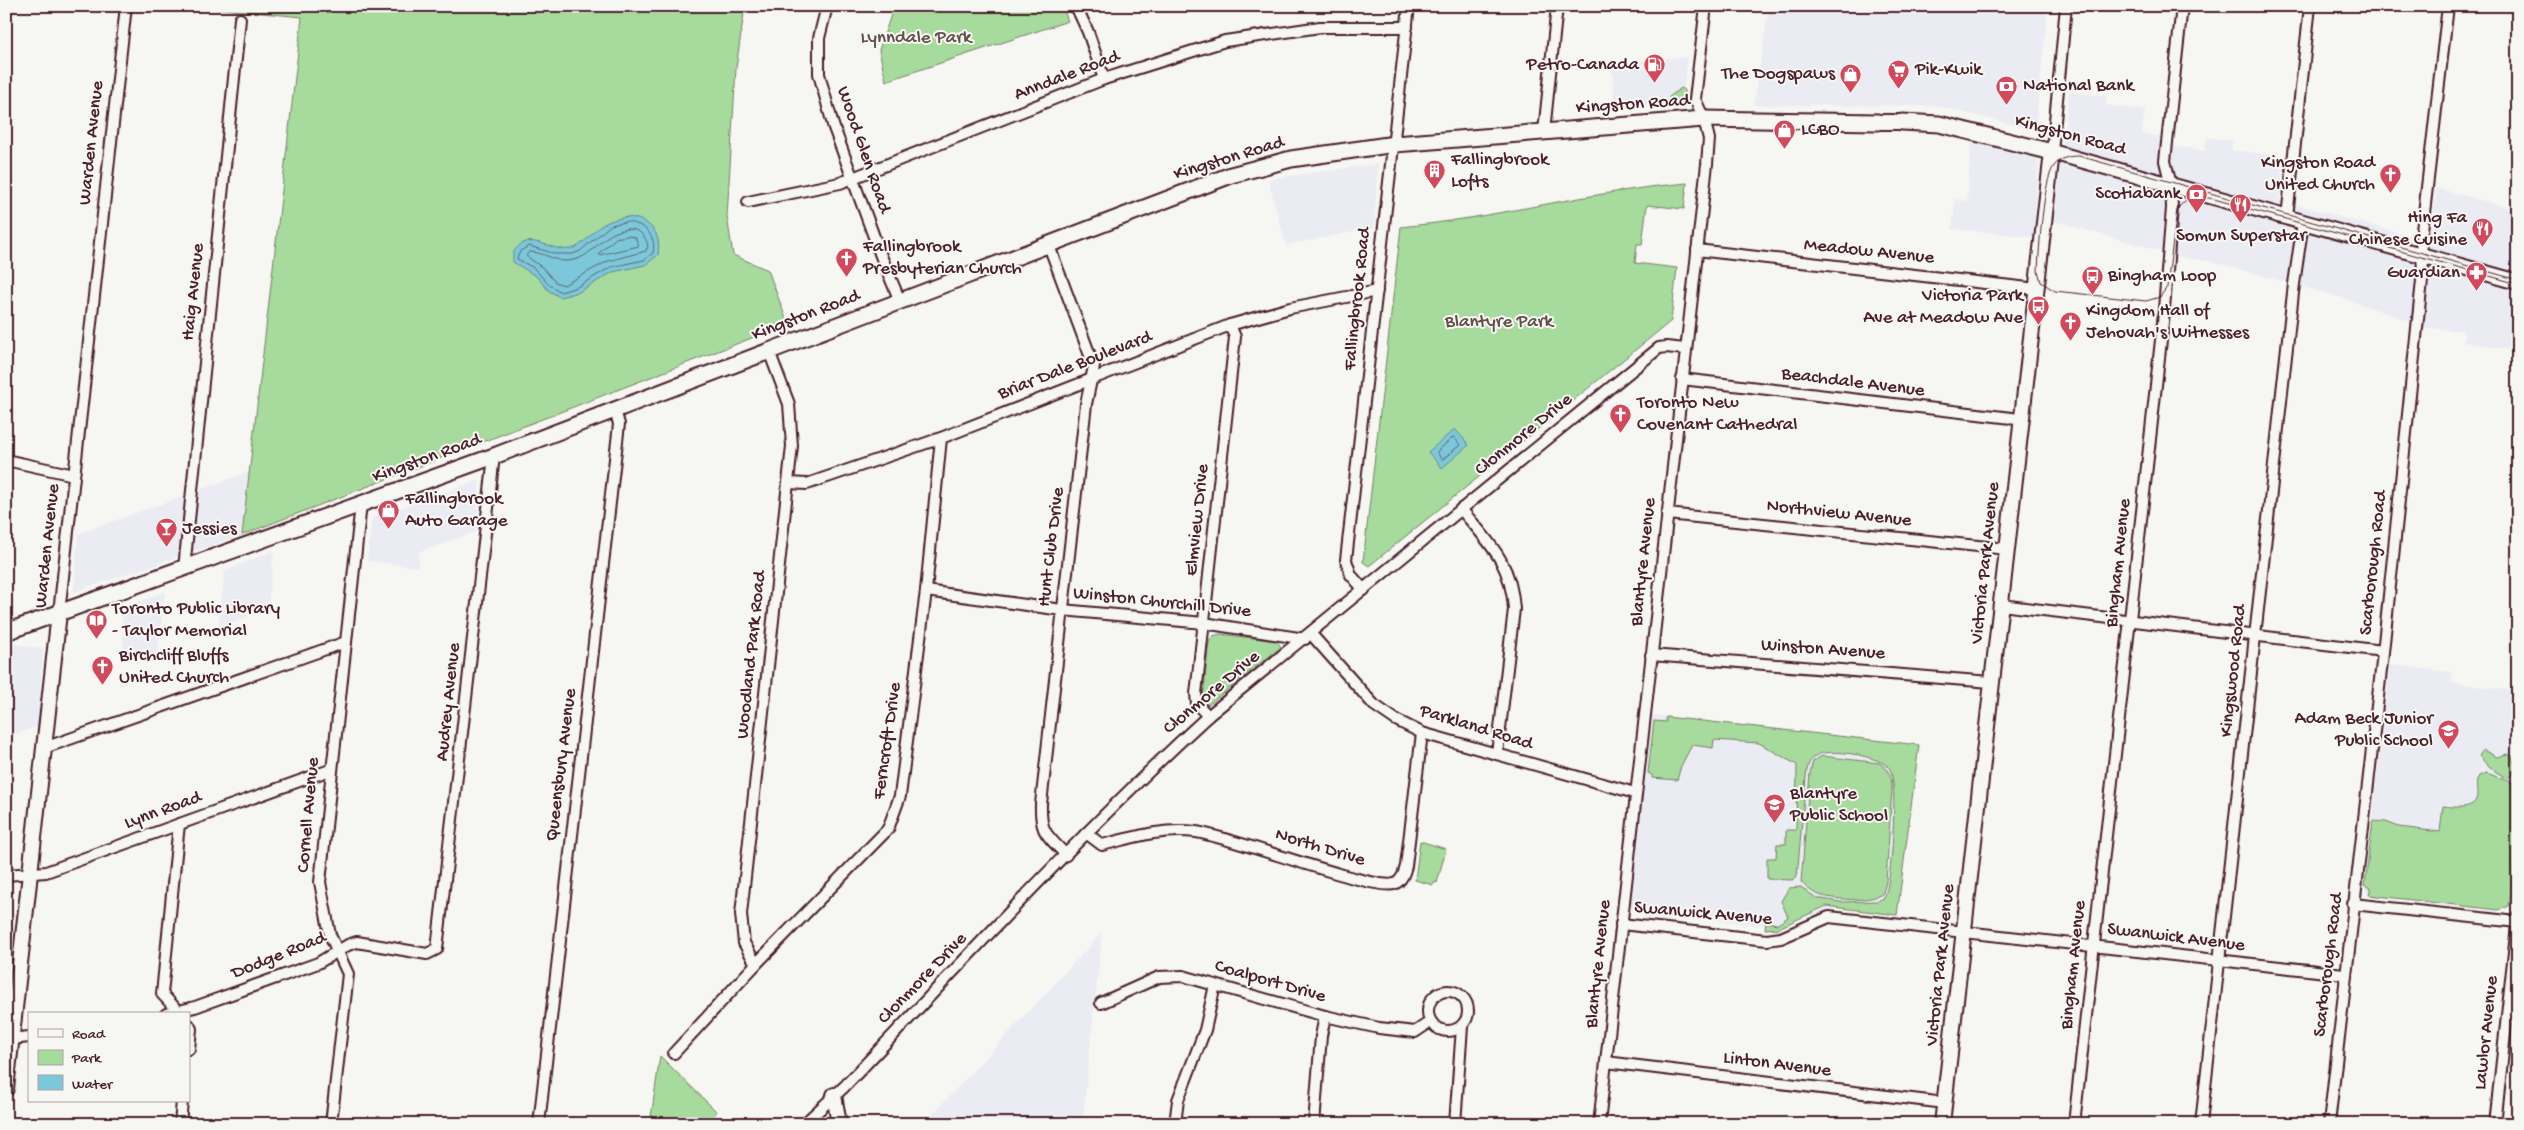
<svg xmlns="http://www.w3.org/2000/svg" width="2524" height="1130" font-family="'Gochi Hand',sans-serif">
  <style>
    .built { fill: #ebebf4 }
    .green { fill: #a6db9d; stroke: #787d64 }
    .water { fill: #7bc8da; stroke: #678494 }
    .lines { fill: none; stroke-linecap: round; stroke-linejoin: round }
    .shore { stroke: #5e6371; stroke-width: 1 }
    .street-casing { stroke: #4a1f2b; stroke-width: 14 }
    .secondary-casing { stroke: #4a1f2b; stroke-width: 18 }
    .primary-casing { stroke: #4a1f2b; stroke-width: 19 }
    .street { stroke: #f6f6f2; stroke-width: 10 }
    .secondary { stroke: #f6f6f2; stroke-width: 14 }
    .primary { stroke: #f6f6f2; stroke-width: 15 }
    .tram { stroke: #4a1f2b; stroke-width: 1 }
    .labels { text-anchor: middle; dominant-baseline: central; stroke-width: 4; stroke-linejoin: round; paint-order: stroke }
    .park-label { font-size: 19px; fill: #614e48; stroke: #f6f6f2 }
    .poi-label { font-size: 19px; fill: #4a1f2b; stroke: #f6f6f2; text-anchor: start }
    .street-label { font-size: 19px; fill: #4a1f2b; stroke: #f6f6f2 }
  </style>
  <rect width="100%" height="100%" fill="#f6f6f2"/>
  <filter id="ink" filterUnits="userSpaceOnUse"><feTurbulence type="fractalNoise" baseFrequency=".02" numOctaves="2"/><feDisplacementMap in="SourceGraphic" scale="10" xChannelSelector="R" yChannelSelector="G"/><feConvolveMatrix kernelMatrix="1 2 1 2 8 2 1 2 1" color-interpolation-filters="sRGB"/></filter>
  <g filter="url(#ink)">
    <g class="built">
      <path d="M1769 6H2048L2035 130 1937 106 1754 105Z"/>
      <path d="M1688 57 1682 102 1615 109 1612 63Z"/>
      <path d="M2069 92 2106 96V105L2145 110 2142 134 2161 137V144L2205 151 2207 138 2232 140V150L2283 156 2279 200 2421 239 2430 241 2436 188 2518 210V316L2514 350 2463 342 2464 331 2429 328 2343 298 2209 261 2185 258 2054 221Z"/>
      <path d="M1971 141 2039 159 2034 237 1952 229 1955 199 1967 201Z"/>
      <path d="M1378 164 1374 228 1286 245 1268 179Z"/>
      <path d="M249 472 242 535 74 592 78 534Z"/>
      <path d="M480 480 476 532 419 552 418 567 367 561 372 518Z"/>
      <path d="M274 550 268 609 218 628 225 571Z"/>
      <path d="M165 592 157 659 146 661 124 658 122 608Z"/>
      <path d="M14 644 43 649 38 727 6 736V647Z"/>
      <path d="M2390 665 2452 672 2451 683 2518 691V831L2510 903 2506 909 2499 910 2375 897 2367 894 2365 885Z"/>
      <path d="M1653 715 1919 745 1898 904 1852 903 1777 925H1759L1630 909Z"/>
      <path d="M1102 933 1082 1124H972L928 1119Z"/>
    </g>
    <g class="green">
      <path d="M192 6H745L736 68 727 216 733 255 768 270 788 324 242 535 302 17Z"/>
      <path d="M894 6H1017C1034 12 1044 6 1062 6L1068 21 886 81 879 50Z"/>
      <path d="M1681 88 1685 90 1683 102 1680 105 1669 106V97Z"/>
      <path d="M1687 183 1684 209 1647 205 1642 244H1637L1635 263 1677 268 1671 321 1369 566 1363 562 1401 227C1497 218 1590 191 1687 183Z"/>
      <path d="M1220 634 1277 641 1281 647 1208 705 1204 702 1203 697 1209 642 1213 636Z"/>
      <path d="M1666 717 1919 745 1897 915 1826 906 1779 928 1765 929 1766 922 1778 924 1788 917 1781 901 1789 888 1801 887 1816 898 1840 902 1877 901 1884 898C1892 886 1898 781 1890 769 1882 756 1827 747 1815 756 1808 761 1807 769 1806 777L1797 877 1792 880 1767 879V858H1776L1777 844H1786V830H1796L1797 765 1759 743 1714 740 1713 748 1692 745 1681 766 1677 780 1652 778V775L1648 773 1654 721 1666 722Z"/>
      <path d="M2483 750 2497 757 2507 754 2512 756 2515 768 2511 776 2506 778 2490 768 2479 756Z"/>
      <path d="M1822 756 1879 763C1889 768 1892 778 1892 788L1886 882 1883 893C1872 903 1830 900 1817 894 1811 892 1805 886 1801 882L1810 773 1813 761Z"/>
      <path d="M2487 773 2518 785V831L2509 906 2499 910 2369 895 2371 888 2365 885 2373 821 2386 822 2399 827 2440 832 2443 806C2453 807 2476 811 2477 795 2477 788 2475 783 2479 776Z"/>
      <path d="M1420 841 1446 849 1437 883 1435 882 1433 885 1415 880Z"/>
      <path d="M660 1056 717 1112 706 1124H650Z"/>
    </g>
    <g class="water">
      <path d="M627 217C649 219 662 232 658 255L645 265 613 272 579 292 560 297 549 291 536 276 513 262V253C528 228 549 252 570 249 582 248 591 232 601 226 609 220 617 219 627 217Z"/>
      <path d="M1455 429 1469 445 1442 468 1428 452Z"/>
    </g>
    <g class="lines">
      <g class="shore">
        <path d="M627 222C643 223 657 235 653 253L644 260 611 267 577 287 561 292 548 284 534 268 517 259 520 251 529 246 556 254H573L580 251 611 225Z"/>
        <path d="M627 229C639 229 645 234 648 246L646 251 608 261 564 285 555 282 543 268 526 256 529 252C545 251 556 265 574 260 595 255 600 233 627 229Z"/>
        <path d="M628 236 635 237 639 246 599 255 600 252 616 238Z"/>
        <path d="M1454 437 1460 445 1442 460 1437 452Z"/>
      </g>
      <defs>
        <g id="street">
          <path d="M827 6 819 38V74L833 125 881 256 900 301"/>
          <path d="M1076 6 1088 32 1104 79"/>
          <path d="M6 8 8 6"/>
          <path d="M1544 132 1557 6"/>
          <path d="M2052 152 2066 6"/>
          <path d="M748 202 840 183 1104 79 1225 41 1320 27H1407"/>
          <path d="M2287 217 2310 6"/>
          <path d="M1048 243 1094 366 1086 404 1041 804C1040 833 1047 835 1066 855"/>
          <path d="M1697 250 2037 289"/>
          <path d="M1682 379 2020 419"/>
          <path d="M6 460 74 475"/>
          <path d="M789 483 807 484 941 438 1230 325 1290 308 1377 291"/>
          <path d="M1461 509C1490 544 1511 562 1514 609L1497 754"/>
          <path d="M1667 514 2007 549"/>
          <path d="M184 569 240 19"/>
          <path d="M1364 590 1351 575 1346 560 1409 6"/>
          <path d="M926 591 1062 610 1204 623 1305 639"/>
          <path d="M2001 605 2383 651"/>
          <path d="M59 613 126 6"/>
          <path d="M1311 634 1374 705 1396 720 1422 733 1635 793"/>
          <path d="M1651 655 1991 682"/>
          <path d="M1208 716 1197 704 1196 694 1235 337 1230 325"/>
          <path d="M44 748 346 642"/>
          <path d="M179 824 162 994 181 1014"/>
          <path d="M1086 833 1102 845C1134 837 1163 828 1196 832 1232 837 1374 891 1394 884 1402 881 1404 873 1406 866L1422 733"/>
          <path d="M6 875 46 872 330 770"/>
          <path d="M2353 904 2517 922"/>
          <path d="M1621 924 1767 940 1781 938 1829 917 2344 974"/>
          <path d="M756 964 744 943 741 914 792 446 789 404 769 351"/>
          <circle cx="1448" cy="1011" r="20"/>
          <path d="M1101 1003 1159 977 1183 976 1325 1016 1379 1028 1415 1032 1430 1022"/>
          <path d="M166 1014 195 1007 318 963 348 945 357 942 427 954 437 949 494 456"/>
          <path d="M189 1025 191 1029 189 1049"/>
          <path d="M12 1039 29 1037"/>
          <path d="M674 1053 756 964 888 829 900 796 926 591 941 438"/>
          <path d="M1606 1062 1945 1103"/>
          <path d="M180 1124 182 1101"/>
          <path d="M331 1124 348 974 330 935 320 882 361 504"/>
          <path d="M539 1124 619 424 615 410"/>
          <path d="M804 1124 844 1087C963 962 1080 833 1208 716L1659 348 1666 347 1685 349"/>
          <path d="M1175 1124 1178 1100 1205 1030 1215 985"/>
          <path d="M1314 1124 1321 1036 1325 1016"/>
          <path d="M1455 1124 1462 1027"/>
          <path d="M1599 1124 1707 164 1709 139 1704 119 1695 99 1706 6"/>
          <path d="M2074 1124 2163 322 2172 208 2171 185 2165 161 2182 6"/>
          <path d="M2201 1124 2294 284 2303 222"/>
          <path d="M2329 1124 2382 662 2423 271 2421 239 2448 6"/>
          <path d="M2495 1124 2518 916"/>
        </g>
        <g id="secondary">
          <path d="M1878 122H1902"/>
          <path d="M6 1089 59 613"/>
          <path d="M834 1095 839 1124"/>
          <path d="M1942 1124 2052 152 2518 282"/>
        </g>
        <g id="primary">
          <path d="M1902 122 1939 124 2052 152"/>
          <path d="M6 632 494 456 1231 175 1291 159 1395 144 1704 119 1878 122"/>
        </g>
      </defs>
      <use href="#street" class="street-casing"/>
      <use href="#secondary" class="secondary-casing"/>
      <use href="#primary" class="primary-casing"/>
      <use href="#street" class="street"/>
      <use href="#secondary" class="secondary"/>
      <use href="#primary" class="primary"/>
      <path class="tram" d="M2518 280 2079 156C2069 156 2060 158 2054 166 2043 181 2039 250 2038 271L2041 282 2055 291 2146 301 2160 297 2167 287 2177 210C2186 195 2199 196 2214 199L2518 284"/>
    </g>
  </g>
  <defs>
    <symbol id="fuel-pin" viewBox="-11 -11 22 30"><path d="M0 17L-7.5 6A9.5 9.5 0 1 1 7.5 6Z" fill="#d1495b" stroke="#f6f6f2"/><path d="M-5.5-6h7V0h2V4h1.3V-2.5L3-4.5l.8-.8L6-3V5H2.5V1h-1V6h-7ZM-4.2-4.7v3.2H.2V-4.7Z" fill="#fff"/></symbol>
    <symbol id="supermarket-pin" viewBox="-11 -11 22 30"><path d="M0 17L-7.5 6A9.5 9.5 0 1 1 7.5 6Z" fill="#d1495b" stroke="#f6f6f2"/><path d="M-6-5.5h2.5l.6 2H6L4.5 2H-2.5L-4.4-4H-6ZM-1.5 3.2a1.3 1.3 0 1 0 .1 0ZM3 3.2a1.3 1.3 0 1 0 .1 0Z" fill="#fff"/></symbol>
    <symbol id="shop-pin" viewBox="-11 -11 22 30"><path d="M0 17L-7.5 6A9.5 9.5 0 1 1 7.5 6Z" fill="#d1495b" stroke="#f6f6f2"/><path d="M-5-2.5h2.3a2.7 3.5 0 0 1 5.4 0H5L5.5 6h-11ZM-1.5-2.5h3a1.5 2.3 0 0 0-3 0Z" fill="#fff"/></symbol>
    <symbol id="bank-pin" viewBox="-11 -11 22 30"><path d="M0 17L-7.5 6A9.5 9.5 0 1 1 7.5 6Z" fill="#d1495b" stroke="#f6f6f2"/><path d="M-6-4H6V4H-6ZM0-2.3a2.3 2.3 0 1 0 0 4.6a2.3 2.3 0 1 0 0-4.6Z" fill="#fff"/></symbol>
    <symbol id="building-pin" viewBox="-11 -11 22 30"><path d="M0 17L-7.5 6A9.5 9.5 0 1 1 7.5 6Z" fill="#d1495b" stroke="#f6f6f2"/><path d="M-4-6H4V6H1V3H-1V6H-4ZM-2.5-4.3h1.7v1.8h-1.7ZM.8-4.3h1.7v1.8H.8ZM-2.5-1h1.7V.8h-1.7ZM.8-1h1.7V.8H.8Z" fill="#fff"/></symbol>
    <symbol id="church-pin" viewBox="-11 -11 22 30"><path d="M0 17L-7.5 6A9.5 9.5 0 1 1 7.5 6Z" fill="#d1495b" stroke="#f6f6f2"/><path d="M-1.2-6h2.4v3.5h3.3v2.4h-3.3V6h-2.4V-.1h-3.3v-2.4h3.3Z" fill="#fff"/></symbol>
    <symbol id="restaurant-pin" viewBox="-11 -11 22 30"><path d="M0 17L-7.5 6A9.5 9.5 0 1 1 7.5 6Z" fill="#d1495b" stroke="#f6f6f2"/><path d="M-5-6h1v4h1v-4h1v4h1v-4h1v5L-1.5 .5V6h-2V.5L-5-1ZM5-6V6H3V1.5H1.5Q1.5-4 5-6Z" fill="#fff"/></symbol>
    <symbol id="pharmacy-pin" viewBox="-11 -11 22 30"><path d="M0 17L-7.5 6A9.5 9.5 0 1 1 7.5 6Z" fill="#d1495b" stroke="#f6f6f2"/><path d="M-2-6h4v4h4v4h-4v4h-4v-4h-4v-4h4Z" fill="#fff"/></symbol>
    <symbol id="bus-pin" viewBox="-11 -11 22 30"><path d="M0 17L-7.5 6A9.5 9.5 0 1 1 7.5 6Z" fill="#d1495b" stroke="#f6f6f2"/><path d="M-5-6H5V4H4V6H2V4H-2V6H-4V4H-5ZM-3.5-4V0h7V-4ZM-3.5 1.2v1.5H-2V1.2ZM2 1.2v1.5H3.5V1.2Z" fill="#fff"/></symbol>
    <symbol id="bar-pin" viewBox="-11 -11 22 30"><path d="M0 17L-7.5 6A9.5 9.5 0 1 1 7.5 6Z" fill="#d1495b" stroke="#f6f6f2"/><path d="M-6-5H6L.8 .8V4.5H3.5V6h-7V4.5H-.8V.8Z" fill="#fff"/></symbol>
    <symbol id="library-pin" viewBox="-11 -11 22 30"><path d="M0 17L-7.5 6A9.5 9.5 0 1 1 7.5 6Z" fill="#d1495b" stroke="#f6f6f2"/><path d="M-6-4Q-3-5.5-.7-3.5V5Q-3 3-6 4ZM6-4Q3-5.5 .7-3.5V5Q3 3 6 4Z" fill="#fff"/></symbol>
    <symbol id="school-pin" viewBox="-11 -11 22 30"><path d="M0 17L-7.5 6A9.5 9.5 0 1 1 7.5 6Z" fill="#d1495b" stroke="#f6f6f2"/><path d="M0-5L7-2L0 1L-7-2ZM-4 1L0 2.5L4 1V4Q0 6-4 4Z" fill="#fff"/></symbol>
  </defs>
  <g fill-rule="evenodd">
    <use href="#fuel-pin" x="1642" y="52" width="25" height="34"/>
    <use href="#supermarket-pin" x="1886" y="58" width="25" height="34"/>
    <use href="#shop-pin" x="1838" y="62" width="25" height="34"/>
    <use href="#bank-pin" x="1994" y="74" width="25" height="34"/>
    <use href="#shop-pin" x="1772" y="118" width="25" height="34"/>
    <use href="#building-pin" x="1422" y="158" width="25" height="34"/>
    <use href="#church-pin" x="2378" y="162" width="25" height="34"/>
    <use href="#bank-pin" x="2184" y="182" width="25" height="34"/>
    <use href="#restaurant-pin" x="2228" y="192" width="25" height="34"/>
    <use href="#restaurant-pin" x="2470" y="216" width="25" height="34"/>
    <use href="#church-pin" x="834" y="246" width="25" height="34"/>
    <use href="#pharmacy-pin" x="2464" y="260" width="25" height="34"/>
    <use href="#bus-pin" x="2080" y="264" width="25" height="34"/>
    <use href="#bus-pin" x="2026" y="294" width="25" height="34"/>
    <use href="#church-pin" x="2058" y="310" width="25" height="34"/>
    <use href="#church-pin" x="1608" y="402" width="25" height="34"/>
    <use href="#shop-pin" x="376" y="498" width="25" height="34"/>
    <use href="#bar-pin" x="154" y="516" width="25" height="34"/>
    <use href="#library-pin" x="84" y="608" width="25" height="34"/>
    <use href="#church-pin" x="90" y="654" width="25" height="34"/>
    <use href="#school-pin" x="2436" y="718" width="25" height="34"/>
    <use href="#school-pin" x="1762" y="792" width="25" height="34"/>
  </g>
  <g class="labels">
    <g class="park-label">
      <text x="916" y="38">Lynndale Park</text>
      <text x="1499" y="322">Blantyre Park</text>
    </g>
    <g class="poi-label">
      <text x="1639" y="65" text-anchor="end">Petro-Canada</text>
      <text x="1915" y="70">Pik-Kwik</text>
      <text x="1835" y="74" text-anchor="end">The Dogspaws</text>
      <text x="2023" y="86">National Bank</text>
      <text x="1801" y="130">LCBO</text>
      <text x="1451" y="160">Fallingbrook<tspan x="1451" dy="22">Lofts</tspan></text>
      <text x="2375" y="163" text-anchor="end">Kingston Road<tspan x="2375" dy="22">United Church</tspan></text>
      <text x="2181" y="194" text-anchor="end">Scotiabank</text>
      <text x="2467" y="218" text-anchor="end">Hing Fa<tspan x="2467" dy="22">Chinese Cuisine</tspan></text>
      <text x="2241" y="236" text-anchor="middle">Somun Superstar</text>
      <text x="863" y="247">Fallingbrook<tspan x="863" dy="22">Presbyterian Church</tspan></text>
      <text x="2460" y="273" text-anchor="end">Guardian</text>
      <text x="2108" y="276">Bingham Loop</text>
      <text x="2023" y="296" text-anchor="end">Victoria Park<tspan x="2023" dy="22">Ave at Meadow Ave</tspan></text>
      <text x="2086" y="311">Kingdom Hall of<tspan x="2086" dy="22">Jehovah's Witnesses</tspan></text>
      <text x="1637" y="403">Toronto New<tspan x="1637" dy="22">Covenant Cathedral</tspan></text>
      <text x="405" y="499">Fallingbrook<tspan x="405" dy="22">Auto Garage</tspan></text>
      <text x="182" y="529">Jessies</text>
      <text x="112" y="609">Toronto Public Library<tspan x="112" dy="22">- Taylor Memorial</tspan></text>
      <text x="119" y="656">Birchcliff Bluffs<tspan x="119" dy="22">United Church</tspan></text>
      <text x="2433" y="719" text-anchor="end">Adam Beck Junior<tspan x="2433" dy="22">Public School</tspan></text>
      <text x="1790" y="794">Blantyre<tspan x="1790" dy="22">Public School</tspan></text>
    </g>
    <g class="street-label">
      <text transform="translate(1067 76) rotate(-21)">Anndale Road</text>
      <text transform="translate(1633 105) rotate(-4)">Kingston Road</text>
      <text transform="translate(2070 136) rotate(15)">Kingston Road</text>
      <text transform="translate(92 143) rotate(-84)">Warden Avenue</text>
      <text transform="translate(863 150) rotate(71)">Wood Glen Road</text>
      <text transform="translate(1229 159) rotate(-17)">Kingston Road</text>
      <text transform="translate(1869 252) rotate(6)">Meadow Avenue</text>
      <text transform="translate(194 292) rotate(-84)">Haig Avenue</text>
      <text transform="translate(1358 299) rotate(-84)">Fallingbrook Road</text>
      <text transform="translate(806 316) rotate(-21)">Kingston Road</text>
      <text transform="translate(1075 366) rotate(-21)">Briar Dale Boulevard</text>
      <text transform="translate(1853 383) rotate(7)">Beachdale Avenue</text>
      <text transform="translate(1524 435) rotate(-39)">Clonmore Drive</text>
      <text transform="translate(427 459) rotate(-20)">Kingston Road</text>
      <text transform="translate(1839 514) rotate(6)">Northview Avenue</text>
      <text transform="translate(1198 520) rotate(-84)">Elmview Drive</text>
      <text transform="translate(48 546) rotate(-84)">Warden Avenue</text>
      <text transform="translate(1052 547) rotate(-83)">Hunt Club Drive</text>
      <text transform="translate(1644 562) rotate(-84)">Blantyre Avenue</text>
      <text transform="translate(1986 563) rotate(-84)">Victoria Park Avenue</text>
      <text transform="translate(2119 563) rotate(-84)">Bingham Avenue</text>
      <text transform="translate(2374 563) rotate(-84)">Scarborough Road</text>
      <text transform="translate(1162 603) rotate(6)">Winston Churchill Drive</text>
      <text transform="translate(1823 650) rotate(4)">Winston Avenue</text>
      <text transform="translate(752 655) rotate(-84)">Woodland Park Road</text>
      <text transform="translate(2234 671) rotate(-84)">Kingswood Road</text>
      <text transform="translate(1212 693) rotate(-40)">Clonmore Drive</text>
      <text transform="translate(449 702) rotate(-84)">Audrey Avenue</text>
      <text transform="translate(1476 728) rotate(17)">Parkland Road</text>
      <text transform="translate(888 741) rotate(-82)">Ferncroft Drive</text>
      <text transform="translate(562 765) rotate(-83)">Queensbury Avenue</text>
      <text transform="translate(163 811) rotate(-20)">Lynn Road</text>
      <text transform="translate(309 815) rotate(-85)">Cornell Avenue</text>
      <text transform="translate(1320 848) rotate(17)">North Drive</text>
      <text transform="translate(1703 914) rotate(5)">Swanwick Avenue</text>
      <text transform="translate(2176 938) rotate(7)">Swanwick Avenue</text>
      <text transform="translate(279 956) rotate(-22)">Dodge Road</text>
      <text transform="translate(1599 964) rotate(-84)">Blantyre Avenue</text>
      <text transform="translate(1941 965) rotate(-84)">Victoria Park Avenue</text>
      <text transform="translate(2074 965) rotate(-84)">Bingham Avenue</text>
      <text transform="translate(2329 965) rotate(-83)">Scarborough Road</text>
      <text transform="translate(923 979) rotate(-46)">Clonmore Drive</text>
      <text transform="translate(1270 982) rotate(16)">Coalport Drive</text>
      <text transform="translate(2487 1033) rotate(-84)">Lawlor Avenue</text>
      <text transform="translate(1777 1065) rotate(7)">Linton Avenue</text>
    </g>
  </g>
  <rect width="2524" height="1130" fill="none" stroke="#f6f6f2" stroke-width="25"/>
  <rect x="12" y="12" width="2499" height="1105" fill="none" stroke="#4a1f2b" stroke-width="2" filter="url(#ink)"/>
  <rect x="28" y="1012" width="162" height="90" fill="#f6f6f2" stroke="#b1a0a2"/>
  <rect x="38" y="1029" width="25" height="8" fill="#f6f6f2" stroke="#b1a0a2"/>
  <text x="72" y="1038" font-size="15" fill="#4a1f2b">Road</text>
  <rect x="38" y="1050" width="25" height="15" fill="#a6db9d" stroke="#b1a0a2"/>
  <text x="72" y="1062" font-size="15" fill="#4a1f2b">Park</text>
  <rect x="38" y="1075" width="25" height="15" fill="#7bc8da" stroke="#b1a0a2"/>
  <text x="72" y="1088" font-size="15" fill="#4a1f2b">Water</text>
</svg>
